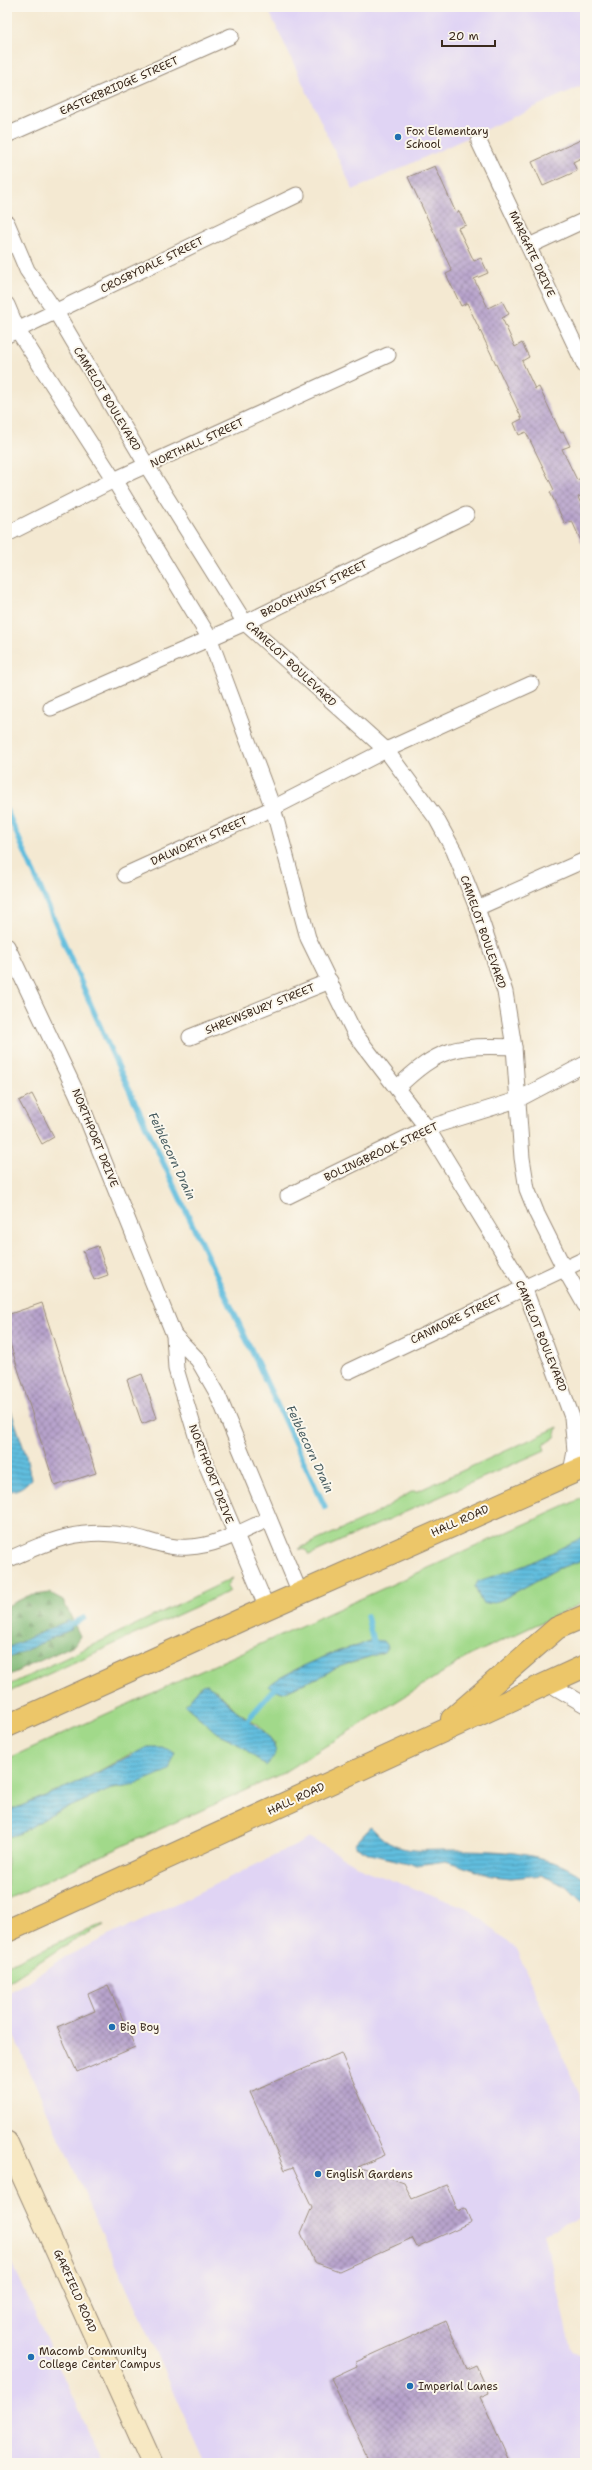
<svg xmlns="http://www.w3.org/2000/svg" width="592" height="2470" font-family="'Shantell Sans',sans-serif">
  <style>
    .built { fill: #e0d4f4 }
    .green { fill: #a1d98a; stroke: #6e8254; fill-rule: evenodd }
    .forest { fill: url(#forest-firs); stroke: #5e724a }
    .water { fill: url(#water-rules); stroke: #4e747e }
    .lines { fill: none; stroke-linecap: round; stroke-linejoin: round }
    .stream { stroke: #60bdde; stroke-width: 5.5 }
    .building { fill: url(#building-cross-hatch) }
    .minor-casing { stroke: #988a78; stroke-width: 17 }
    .secondary-casing { stroke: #988a78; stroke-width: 23 }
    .trunk-casing { stroke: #988a78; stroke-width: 24 }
    .minor { stroke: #fff; stroke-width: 15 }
    .secondary { stroke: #f7e8c3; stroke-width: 21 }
    .trunk { stroke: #ecc669; stroke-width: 22 }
    .poi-dot { fill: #1f6fb2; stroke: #fbf7ec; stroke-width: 1.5 }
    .labels { text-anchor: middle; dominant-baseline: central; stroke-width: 4; stroke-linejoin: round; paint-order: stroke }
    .street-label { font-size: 11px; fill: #3b2a1e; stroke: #fbf7ec }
    .poi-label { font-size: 11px; fill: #3b2a1e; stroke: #fbf7ec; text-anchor: start }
    .water-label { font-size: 12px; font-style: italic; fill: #485d61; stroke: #fbf7ec }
  </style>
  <defs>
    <pattern id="forest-firs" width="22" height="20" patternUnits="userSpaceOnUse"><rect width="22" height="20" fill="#80b976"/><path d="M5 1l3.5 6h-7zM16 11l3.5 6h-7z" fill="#6a9760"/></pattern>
    <pattern id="water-rules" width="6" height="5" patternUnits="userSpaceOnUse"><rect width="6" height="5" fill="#60bdde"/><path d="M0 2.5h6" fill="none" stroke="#509ab3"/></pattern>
    <pattern id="building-cross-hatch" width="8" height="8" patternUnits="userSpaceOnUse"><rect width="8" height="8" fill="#b7a3cc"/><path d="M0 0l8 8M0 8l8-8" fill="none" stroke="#9685a5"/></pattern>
  </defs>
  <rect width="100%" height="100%" fill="#fbf7ec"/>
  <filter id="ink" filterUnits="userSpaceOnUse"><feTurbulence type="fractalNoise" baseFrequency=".025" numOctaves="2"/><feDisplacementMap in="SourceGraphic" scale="8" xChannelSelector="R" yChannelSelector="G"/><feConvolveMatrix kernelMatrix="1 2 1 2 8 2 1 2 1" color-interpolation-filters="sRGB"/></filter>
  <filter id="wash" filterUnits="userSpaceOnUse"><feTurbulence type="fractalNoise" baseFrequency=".012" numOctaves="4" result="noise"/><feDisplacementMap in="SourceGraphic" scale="16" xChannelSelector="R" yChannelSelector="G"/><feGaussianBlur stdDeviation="0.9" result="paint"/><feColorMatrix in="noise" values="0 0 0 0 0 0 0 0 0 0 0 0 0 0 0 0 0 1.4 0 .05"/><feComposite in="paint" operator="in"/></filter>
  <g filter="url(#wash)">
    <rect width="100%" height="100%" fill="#f4e9d2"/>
    <g class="built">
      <path d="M267 7H585V84L353 190Z"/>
      <path d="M311 1838 364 1870 470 1909 516 1949 585 2107V2216L544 2233 571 2350 585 2357V2463H205L13 2034 7 2017V1993L27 1982 65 1957Z"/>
      <path d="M7 2251 102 2463H7Z"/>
    </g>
    <g class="green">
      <path d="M558 1427 555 1437 543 1445 545 1450 309 1555 306 1550 298 1549 371 1516 413 1491H418Z"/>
      <path d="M585 1497V1536L552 1554 475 1587 481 1601 501 1600 557 1569 585 1559V1602L469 1656 281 1774 7 1899V1837L19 1834 49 1816 111 1789 131 1786 132 1753 81 1781 7 1812V1759ZM371 1640 384 1652 335 1668 322 1676 282 1692 270 1687C270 1679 328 1655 339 1651 350 1647 361 1646 371 1640ZM202 1685 216 1690 237 1711 259 1725 275 1744 266 1766 236 1742 217 1733 185 1705Z"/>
      <path d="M233 1578 227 1586 230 1591 7 1693V1686Z"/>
      <path d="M98 1925H104L62 1947 7 1983V1965Z"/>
    </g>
    <path class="forest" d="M50 1593 63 1600 80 1636 74 1645 7 1676V1606L28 1596Z"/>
    <g class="water">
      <path d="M7 1399 26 1455 31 1479C23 1487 19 1491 7 1491Z"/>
      <path d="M585 1536V1559L557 1569 501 1600 485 1604 481 1601 475 1587 478 1581 527 1565Z"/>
      <path d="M69 1620 72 1629 7 1659V1648Z"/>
      <path d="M371 1640 384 1641 388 1646 384 1652 335 1668 322 1676 282 1692 269 1687C270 1679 328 1655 339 1651 350 1647 361 1646 371 1640Z"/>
      <path d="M207 1684C219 1692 226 1703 237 1711 252 1724 275 1733 276 1755L266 1766 236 1742 217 1733 185 1705 202 1685Z"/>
      <path d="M147 1747H161L175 1752 169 1770 131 1786 111 1789 49 1816 19 1834 7 1837V1812L81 1781Z"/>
      <path d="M371 1827C376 1832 382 1839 389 1843 408 1853 426 1850 446 1850 492 1850 547 1850 585 1879V1904L568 1887 541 1875 511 1878 492 1876 446 1861 417 1865 370 1854 354 1845Z"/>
    </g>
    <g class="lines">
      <g class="stream">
        <path d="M7 811 110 1049 325 1507"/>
        <path d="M367 1616 374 1646"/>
        <path d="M64 1628 84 1618"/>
        <path d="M244 1724 275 1688 279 1686"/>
      </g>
    </g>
    <g id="blocks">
      <g class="building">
        <path d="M585 138V156L573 162 577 171 543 186 532 162Z"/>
        <path d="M435 166 456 213 459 211 466 225 458 228 474 261 481 258 488 273 474 279 488 308 502 301 509 314 502 318 515 347 522 343 529 357 522 361 535 389 539 387 561 433 563 432 570 446 562 449 577 480 585 476V494L578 497 585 513V550L572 521 565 524 550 492 554 490 526 432 519 435 514 423 522 419 467 303 461 306 446 274 452 271 408 177Z"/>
        <path d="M32 1094 54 1137 42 1144 19 1101Z"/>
        <path d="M98 1246 108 1275 94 1280 83 1251Z"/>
        <path d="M42 1303 96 1473 55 1486 7 1334V1315Z"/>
        <path d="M142 1374 157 1418 142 1424 127 1380Z"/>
        <path d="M108 1985 135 2047 77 2072 57 2027 95 2011 88 1994Z"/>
        <path d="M341 2053 385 2155 358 2167 404 2183 412 2199 447 2185 458 2211 465 2208 471 2222 417 2247 412 2238 339 2271 314 2262 301 2233 312 2207 293 2167 285 2170 250 2092Z"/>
        <path d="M446 2321 467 2369 476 2365 489 2393 480 2397 510 2463H370L331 2378 357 2366 356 2362Z"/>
      </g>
    </g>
  </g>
  <g filter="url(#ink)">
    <use href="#blocks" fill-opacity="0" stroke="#988a78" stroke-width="1"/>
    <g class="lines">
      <defs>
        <g id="minor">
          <path d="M7 135 231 36"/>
          <path d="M479 142 585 366"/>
          <path d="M7 223 27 270 56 312 147 466 245 623 386 750 436 818 454 851 477 908 505 992 514 1047 522 1158 527 1189 537 1214 564 1268 585 1305"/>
          <path d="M529 246 585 220"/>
          <path d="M7 305 18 331 114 480 209 637 273 808 308 938 355 1034 427 1128 524 1287 572 1417 575 1451 571 1472"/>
          <path d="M7 335 297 195"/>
          <path d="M7 534 114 480 388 355"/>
          <path d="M51 708 245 623 466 515"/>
          <path d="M125 875 273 808 386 750 531 684"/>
          <path d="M477 908 585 860"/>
          <path d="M7 946 77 1094 174 1335 176 1369 201 1452 267 1608"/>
          <path d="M190 1037 330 981"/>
          <path d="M397 1088C439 1047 457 1045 514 1047"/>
          <path d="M288 1196 427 1128 517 1100 585 1064"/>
          <path d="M174 1335 198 1360 217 1393 300 1593"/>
          <path d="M349 1371 585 1259"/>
          <path d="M7 1560C51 1540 80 1527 130 1536 150 1540 168 1549 189 1547 217 1546 244 1530 269 1519"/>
          <path d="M548 1683 585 1705"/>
        </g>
        <path id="secondary" d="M7 2142 152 2463"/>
        <g id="trunk">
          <path d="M452 1719 557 1628 585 1616"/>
          <path d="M7 1726 267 1608 585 1467"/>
          <path d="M7 1931 585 1666"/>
        </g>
      </defs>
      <use href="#minor" class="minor-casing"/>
      <use href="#secondary" class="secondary-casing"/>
      <use href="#trunk" class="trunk-casing"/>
      <use href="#minor" class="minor"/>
      <use href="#secondary" class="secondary"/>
      <use href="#trunk" class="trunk"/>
    </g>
  </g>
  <g class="poi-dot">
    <circle cx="398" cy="137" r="4"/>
    <circle cx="112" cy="2027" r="4"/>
    <circle cx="318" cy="2174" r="4"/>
    <circle cx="31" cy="2357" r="4"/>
    <circle cx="410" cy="2386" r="4"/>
  </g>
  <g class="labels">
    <g class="street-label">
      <text transform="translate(119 86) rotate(-24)">EASTERBRIDGE STREET</text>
      <text transform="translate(532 254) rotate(65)">MARGATE DRIVE</text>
      <text transform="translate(152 265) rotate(-26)">CROSBYDALE STREET</text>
      <text transform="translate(107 399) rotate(59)">CAMELOT BOULEVARD</text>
      <text transform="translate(197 443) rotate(-25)">NORTHALL STREET</text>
      <text transform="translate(314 589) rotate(-26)">BROOKHURST STREET</text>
      <text transform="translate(291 664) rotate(43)">CAMELOT BOULEVARD</text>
      <text transform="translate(199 841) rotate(-24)">DALWORTH STREET</text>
      <text transform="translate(483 932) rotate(71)">CAMELOT BOULEVARD</text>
      <text transform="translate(260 1009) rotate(-22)">SHREWSBURY STREET</text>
      <text transform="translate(95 1138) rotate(68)">NORTHPORT DRIVE</text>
      <text transform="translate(381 1152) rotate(-25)">BOLINGBROOK STREET</text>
      <text transform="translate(456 1319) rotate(-26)">CANMORE STREET</text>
      <text transform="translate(541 1336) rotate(68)">CAMELOT BOULEVARD</text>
      <text transform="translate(211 1474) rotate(69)">NORTHPORT DRIVE</text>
      <text transform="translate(460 1521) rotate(-24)">HALL ROAD</text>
      <text transform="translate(296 1799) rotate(-25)">HALL ROAD</text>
      <text transform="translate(75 2291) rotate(66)">GARFIELD ROAD</text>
    </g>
    <g class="poi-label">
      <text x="406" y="131">Fox Elementary<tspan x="406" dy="13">School</tspan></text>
      <text x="120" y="2027">Big Boy</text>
      <text x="326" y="2174">English Gardens</text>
      <text x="39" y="2351">Macomb Community<tspan x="39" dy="13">College Center Campus</tspan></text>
      <text x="418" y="2386">Imperial Lanes</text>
    </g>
    <g class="water-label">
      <text transform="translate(172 1156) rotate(65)">Feiblecorn Drain</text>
      <text transform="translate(310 1449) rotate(65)">Feiblecorn Drain</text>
    </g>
  </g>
  <rect width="592" height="2470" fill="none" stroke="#fbf7ec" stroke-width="24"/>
  <path d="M442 40v6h53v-6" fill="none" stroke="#3b2a1e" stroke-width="2"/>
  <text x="448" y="40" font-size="12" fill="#3b2a1e" stroke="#fbf7ec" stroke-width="3" paint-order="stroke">20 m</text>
</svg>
